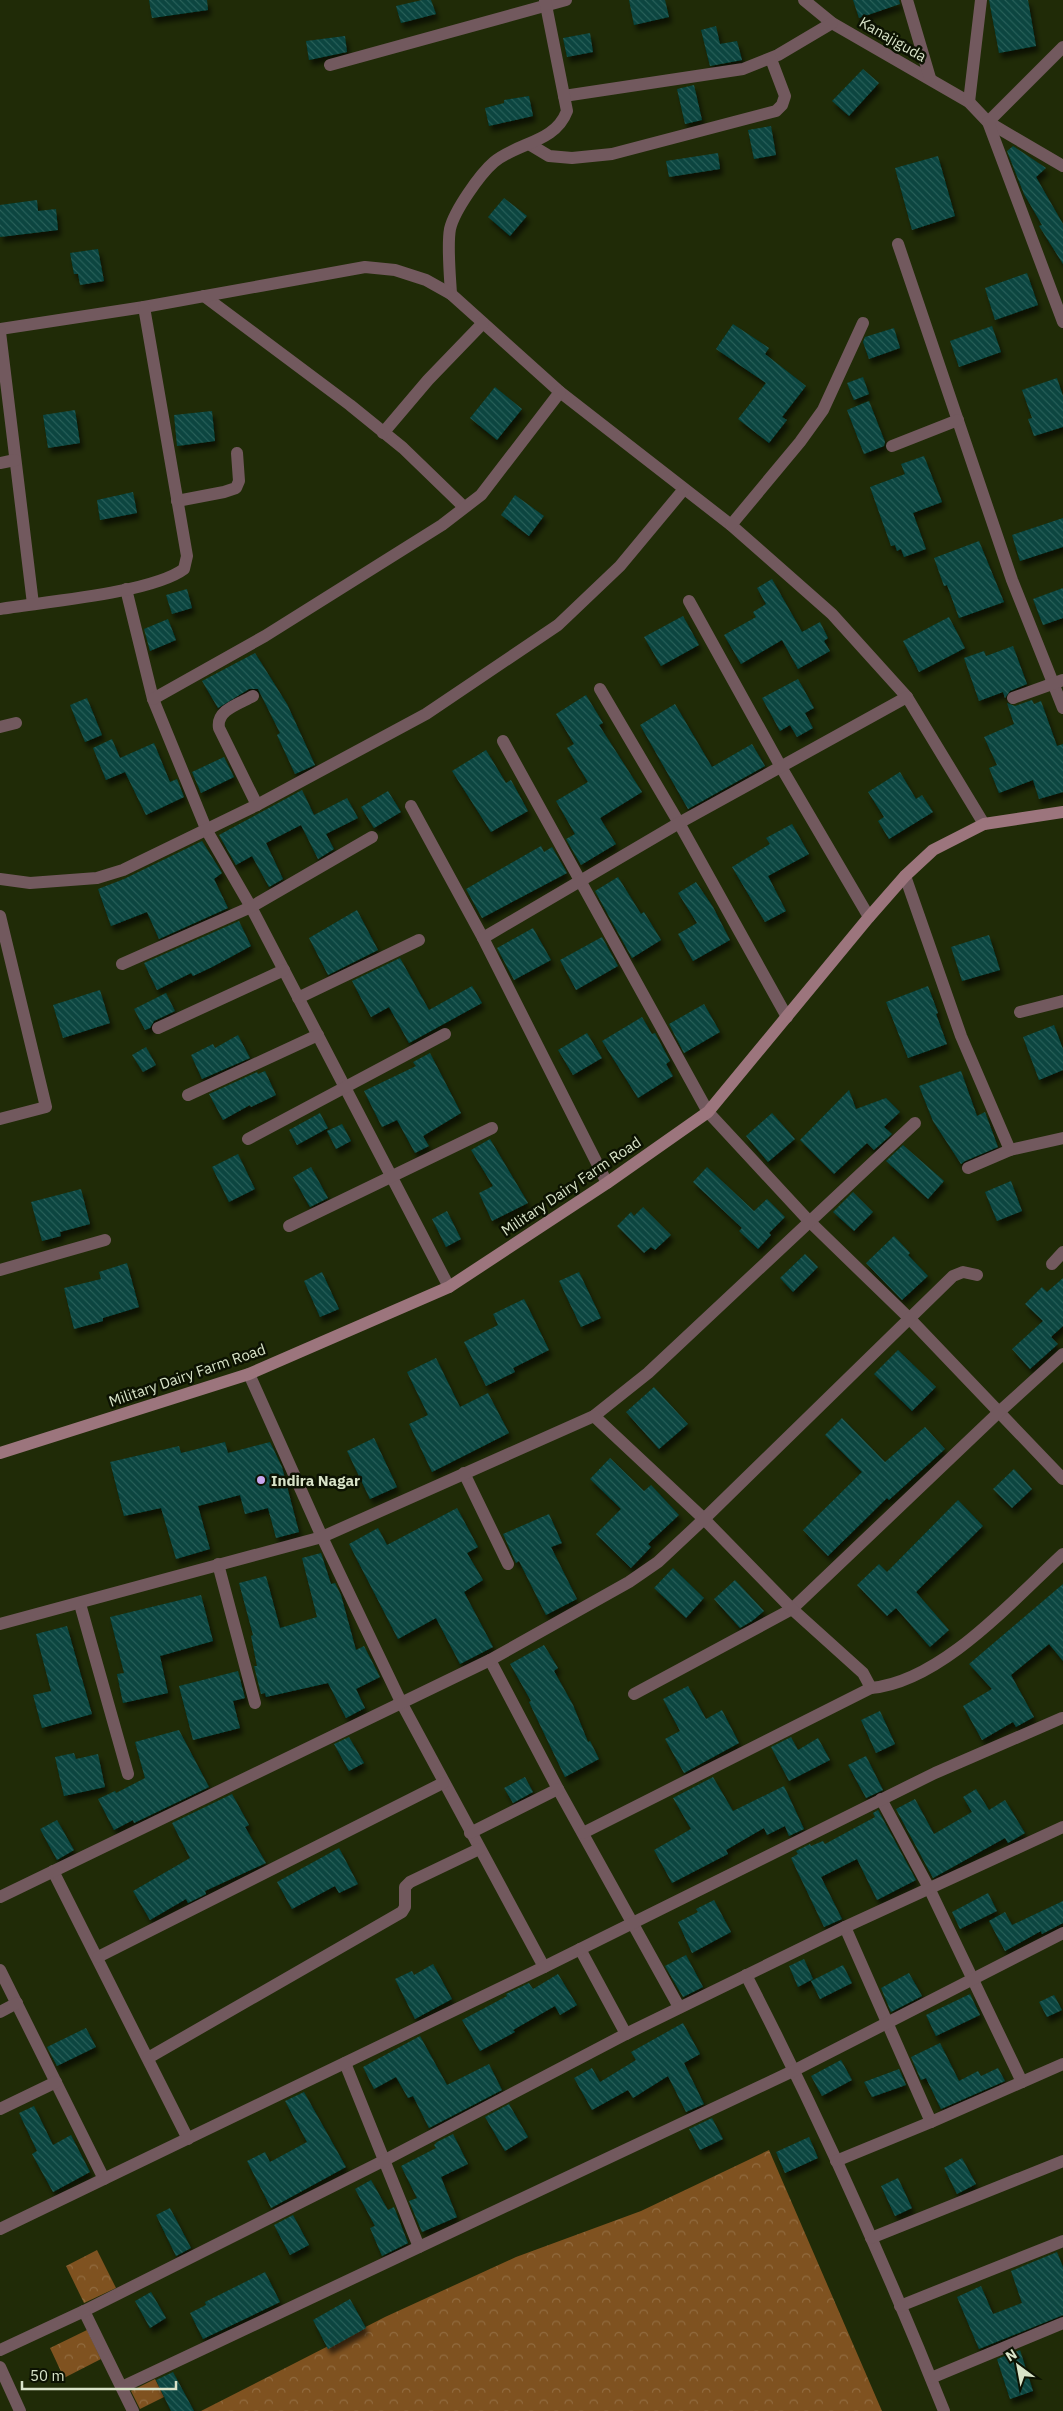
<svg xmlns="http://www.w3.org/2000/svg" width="1063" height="2411" font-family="'IBM Plex Sans',sans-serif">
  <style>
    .forest { fill: url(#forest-crowns) }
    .building { fill: url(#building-back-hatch); filter: url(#shadow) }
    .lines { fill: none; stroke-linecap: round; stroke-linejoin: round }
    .minor { stroke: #72595e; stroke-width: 12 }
    .secondary { stroke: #9c757d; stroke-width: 12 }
    .poi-dot { fill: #c8a6ef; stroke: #0c1202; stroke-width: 2 }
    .labels { text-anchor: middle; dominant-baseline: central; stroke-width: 5; stroke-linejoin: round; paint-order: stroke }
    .street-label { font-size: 15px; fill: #d9e4c9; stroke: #0c1202 }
    .poi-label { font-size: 15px; font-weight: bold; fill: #d9e4c9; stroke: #0c1202; text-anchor: start }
  </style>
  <defs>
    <pattern id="forest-crowns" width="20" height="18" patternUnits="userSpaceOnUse" patternTransform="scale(1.25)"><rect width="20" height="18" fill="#7f5220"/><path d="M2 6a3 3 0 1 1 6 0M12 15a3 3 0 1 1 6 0" fill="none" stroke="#916b3f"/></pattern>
    <pattern id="building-back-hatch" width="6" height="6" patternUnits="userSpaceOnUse" patternTransform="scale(1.25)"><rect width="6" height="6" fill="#07453f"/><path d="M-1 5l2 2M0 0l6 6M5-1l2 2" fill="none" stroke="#2b6059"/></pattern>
    <filter id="shadow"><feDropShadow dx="3" dy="5.5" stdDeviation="2.5" flood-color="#0009"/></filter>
  </defs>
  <rect width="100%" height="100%" fill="#202b07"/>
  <g class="forest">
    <path d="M769 2150 882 2411H201L385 2317 516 2257 641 2211Z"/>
    <path d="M97 2250 116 2288 84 2303 66 2266Z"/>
    <path d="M87 2330 101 2359 64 2378 50 2348Z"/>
    <path d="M155 2379 164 2397 140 2409 131 2391Z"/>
  </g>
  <g class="building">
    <path d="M149 0H207L208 10 152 18Z"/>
    <path d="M422 0H431L436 14 401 23 396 6Z"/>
    <path d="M629 0H665L669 17 634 25Z"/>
    <path d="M853 0H899L900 4 859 18Z"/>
    <path d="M989 0H1028L1036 46 999 53Z"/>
    <path d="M716 26 720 44 737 41 742 60 710 66 701 30Z"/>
    <path d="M590 33 593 52 567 57 563 38Z"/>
    <path d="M345 36 347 52 309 60 306 41Z"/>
    <path d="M863 69 879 83 849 116 832 101Z"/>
    <path d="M694 85 702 120 685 124 677 89Z"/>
    <path d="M529 96 533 116 489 126 485 108 504 103V100Z"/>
    <path d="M771 126 776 155 754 159 748 130Z"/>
    <path d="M1013 146 1046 168 1036 177 1063 224V264L1039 226 1042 225 1024 194 1007 151Z"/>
    <path d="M718 153 720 169 669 177 666 161Z"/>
    <path d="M938 156 955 216 912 230 895 168Z"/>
    <path d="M504 198 527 216 510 236 488 217Z"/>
    <path d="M37 200 38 211 56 209 58 230 0 237V205Z"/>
    <path d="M98 249 104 281 80 285 78 274H74L70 253Z"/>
    <path d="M1027 273 1038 305 995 320 985 288Z"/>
    <path d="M733 324 769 348 765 354 806 386 782 417 787 420 769 443 738 419 766 383 716 349Z"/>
    <path d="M992 326 1001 352 959 367 950 341Z"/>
    <path d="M894 328 900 348 869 359 863 342 865 337Z"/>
    <path d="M863 377 869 394 854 400 847 383Z"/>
    <path d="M1057 378 1063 396V427L1034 436 1028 419 1032 418 1022 390Z"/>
    <path d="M495 387 522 409 497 440 470 418Z"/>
    <path d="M869 401 885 442 884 446 864 454 847 410Z"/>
    <path d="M75 410 80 443 48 448 43 415Z"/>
    <path d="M212 411 215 441 177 446 174 415Z"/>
    <path d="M924 456 942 502 913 513 926 549 904 557 901 549 897 551 895 545 891 546 870 487 905 474 901 464Z"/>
    <path d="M133 492 137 513 100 520 97 500Z"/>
    <path d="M515 495 544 516 529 536 501 515Z"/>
    <path d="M1063 518V547L1020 561 1012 535Z"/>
    <path d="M979 541 1004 602 959 618 947 585 944 586 934 558Z"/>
    <path d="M772 579 802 632 820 622 828 638 824 641 830 651 798 669 782 640 741 664 724 635 756 617 753 612 766 604 757 588Z"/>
    <path d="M1063 588V618L1043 625 1033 599Z"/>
    <path d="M187 589 192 608 172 614 166 595Z"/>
    <path d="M683 616 699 645 661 666 644 637Z"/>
    <path d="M949 617 965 648 919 672 903 641Z"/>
    <path d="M168 619 176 640 150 651 144 629Z"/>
    <path d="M1013 646 1027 684 1010 691 1005 698 1003 692 979 701 964 658 984 651 986 656Z"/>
    <path d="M255 653 287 704 315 765 295 774 277 735 280 733 258 689H249L218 708 202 681Z"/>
    <path d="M798 679 814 708 805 713 813 728 797 737 790 725 780 731 762 698Z"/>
    <path d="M586 695 603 723 599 725 642 792 600 818 616 844 581 865 566 839 575 834 556 801 588 782 567 748 574 744 556 714Z"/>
    <path d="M87 698 102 735 85 742 70 705Z"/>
    <path d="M1032 700 1034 704 1041 701 1057 746 1063 744V792L1039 799 1033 780 999 793 989 768 997 765 984 737 1014 724 1007 703 1015 706Z"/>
    <path d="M675 704 712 767 752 744 765 766 688 809 640 725Z"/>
    <path d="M112 739 120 758 154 743 170 782 177 779 184 797 146 815 125 772 106 780 93 748Z"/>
    <path d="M486 750 506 783 511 780 528 811 491 832 452 771Z"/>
    <path d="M224 757 234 777 201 793 192 772Z"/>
    <path d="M900 772 916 799 922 795 933 812 889 839 878 821 884 817 868 792Z"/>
    <path d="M302 790 314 815 347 798 358 818 326 834 334 849 318 859 301 825 266 843 283 879 269 887 252 856 236 865 219 835Z"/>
    <path d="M388 791 401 812 374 828 361 807Z"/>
    <path d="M792 824 809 854 768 876 786 911 765 922 732 867 770 844 766 838Z"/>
    <path d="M202 841 222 873 214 879 228 908 159 939 147 912 111 926 98 889 124 879Z"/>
    <path d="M541 846 544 852 552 847 567 873 482 918 466 889Z"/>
    <path d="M618 877 641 914 644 912 661 940 632 958 595 891Z"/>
    <path d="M696 882 713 907 730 940 693 961 678 934 697 923 678 893Z"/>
    <path d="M357 910 378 950 328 975 309 938Z"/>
    <path d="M239 921 251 946 212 967 193 976 191 973 157 990 144 963Z"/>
    <path d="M533 928 551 960 514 980 497 948Z"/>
    <path d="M989 935 1000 970 962 981 951 947Z"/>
    <path d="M602 937 618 966 576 990 560 960Z"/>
    <path d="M400 958 429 1010 472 986 482 1003 409 1043 389 1007 371 1017 352 981Z"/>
    <path d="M928 986 938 1013 936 1014 947 1044 908 1058 886 1002Z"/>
    <path d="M100 990 110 1023 63 1038 53 1005Z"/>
    <path d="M166 993 175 1011 154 1021 150 1028 145 1030 134 1009Z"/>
    <path d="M704 1004 720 1032 684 1053 669 1024Z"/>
    <path d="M642 1017 652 1034 655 1033 670 1061 666 1064 673 1076 638 1098 602 1041Z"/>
    <path d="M1054 1025 1063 1049V1070L1039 1080 1023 1037Z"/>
    <path d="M587 1033 602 1058 573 1075 558 1050Z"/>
    <path d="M238 1035 250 1058 202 1079 191 1055 213 1044 215 1048Z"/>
    <path d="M146 1047 156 1065 143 1072 132 1055Z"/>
    <path d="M430 1053 461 1113 423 1136 429 1146 415 1153 397 1120 382 1127 364 1091 416 1066 413 1062Z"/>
    <path d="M265 1071 276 1095 251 1107 250 1105 223 1120 209 1094 257 1072 258 1074Z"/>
    <path d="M961 1071 977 1116 985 1112 998 1147 965 1161 961 1164 933 1121 919 1086Z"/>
    <path d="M849 1090 856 1109 886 1098 900 1112 884 1127 892 1134 874 1150 867 1143 834 1174 800 1140Z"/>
    <path d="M320 1113 328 1128 297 1145 289 1130Z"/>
    <path d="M772 1113 795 1139 768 1162 746 1136Z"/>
    <path d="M342 1124 351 1141 336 1149 327 1131Z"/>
    <path d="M490 1139 528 1203 492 1221 479 1193 493 1186 471 1150Z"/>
    <path d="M903 1145 944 1181 928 1199 886 1161Z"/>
    <path d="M238 1154 255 1189 229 1202 212 1167Z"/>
    <path d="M311 1167 328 1198 310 1207 293 1177Z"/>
    <path d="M707 1167 754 1211 767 1199 785 1217 769 1233 771 1235 758 1249 739 1231 742 1228 693 1182Z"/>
    <path d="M1011 1181 1022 1211 997 1221 985 1192Z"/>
    <path d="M81 1189 90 1224 60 1232 61 1236 42 1241 31 1202Z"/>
    <path d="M853 1192 873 1212 854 1231 833 1212Z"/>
    <path d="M643 1207 671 1235 655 1250 651 1247 644 1253 617 1226 631 1212 634 1216Z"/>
    <path d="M447 1211 461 1239 446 1247 432 1219Z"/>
    <path d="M894 1236 910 1253 908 1255 928 1276 902 1300 866 1263Z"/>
    <path d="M805 1254 818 1267 793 1292 780 1278Z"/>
    <path d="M127 1263 139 1307 103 1318V1321L74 1329 64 1288 101 1279 99 1272Z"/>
    <path d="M322 1272 339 1309 320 1317 304 1281Z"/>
    <path d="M579 1272 601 1318 581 1327 559 1281Z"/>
    <path d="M1063 1278V1326L1051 1337 1058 1344 1030 1369 1012 1349 1043 1321 1025 1304 1042 1287 1047 1292Z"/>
    <path d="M524 1299 549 1350 513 1368 515 1372 486 1386 464 1342 498 1325 493 1314Z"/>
    <path d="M898 1350 936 1387 912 1411 874 1374Z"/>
    <path d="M436 1358 460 1407 488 1393 509 1433 432 1472 409 1424 428 1415 407 1372Z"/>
    <path d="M654 1387 688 1424 659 1449 626 1412Z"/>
    <path d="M842 1418 885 1462 925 1427 945 1449 889 1500 887 1498 828 1556 803 1530 862 1472 825 1435Z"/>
    <path d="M374 1438 397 1487 370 1499 347 1451Z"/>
    <path d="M225 1442 228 1453 270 1442 282 1467 299 1532 276 1538 268 1508 245 1514 240 1495 198 1506 210 1549 176 1559 161 1508 124 1516 110 1462 179 1446 181 1453Z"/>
    <path d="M610 1458 644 1491 651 1485 679 1515 648 1544 651 1547 631 1568 596 1534 621 1509 590 1479Z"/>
    <path d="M1014 1469 1032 1489 1012 1508 993 1489Z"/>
    <path d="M958 1500 983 1526 916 1592 949 1630 930 1647 896 1608 887 1616 857 1585 879 1564 887 1572Z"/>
    <path d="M457 1508 478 1547 467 1553 483 1580 464 1592 493 1647 460 1664 436 1618 398 1639 349 1544 378 1528 387 1545Z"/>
    <path d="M549 1514 562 1543 551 1547 577 1599 546 1615 519 1561 516 1563 503 1534Z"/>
    <path d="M321 1553 331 1584 335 1583 341 1595 356 1650 364 1646 380 1677 356 1689 365 1708 346 1718 328 1683 266 1697 265 1693 261 1694 254 1666H257L251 1636 253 1635 239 1583 266 1576 280 1628 317 1617 302 1558Z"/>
    <path d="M673 1568 704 1598 686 1618 654 1588Z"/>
    <path d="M735 1580 764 1611 752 1621 740 1628 714 1599Z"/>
    <path d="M1063 1584V1661L1049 1644 1011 1675 1034 1717 1016 1727 1013 1722 982 1740 963 1706 992 1689 969 1664Z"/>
    <path d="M201 1595 213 1641 160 1656 168 1693 123 1703 117 1674 124 1673 110 1617Z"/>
    <path d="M67 1626 92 1714 42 1728 33 1695 51 1691 36 1634Z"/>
    <path d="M544 1645 558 1668 554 1671 573 1705 588 1742 590 1741 599 1759 565 1777 529 1702 531 1701 510 1664Z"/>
    <path d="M238 1671 245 1698 233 1701 240 1728 193 1740 179 1686Z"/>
    <path d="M688 1686 706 1719 722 1710 739 1743 684 1773 665 1739 680 1731 663 1699Z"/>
    <path d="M880 1711 895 1744 876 1753 861 1720Z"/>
    <path d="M179 1730 209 1787 134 1823 133 1820 114 1830 98 1799 115 1791 116 1793 145 1778 135 1742Z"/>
    <path d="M349 1737 364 1763 349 1771 334 1744Z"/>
    <path d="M791 1737 798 1750 818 1738 830 1760 789 1781 771 1747Z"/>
    <path d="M74 1753 76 1759 98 1754 105 1787 64 1796 55 1757Z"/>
    <path d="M866 1756 883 1790 866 1798 848 1765Z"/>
    <path d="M525 1777 533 1792 513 1803 504 1788Z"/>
    <path d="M713 1777 733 1811 784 1786 804 1829 789 1836 785 1826 767 1835 764 1828 726 1850 728 1854 672 1883 654 1850 691 1829 673 1798Z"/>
    <path d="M976 1789 989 1810 1005 1800 1025 1833 1008 1843 1005 1838 933 1878 896 1809 915 1799 934 1834 972 1812 963 1797Z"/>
    <path d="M232 1794 249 1825 245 1827 266 1863 205 1891 206 1894 188 1903 186 1899 150 1920 133 1891 190 1858 172 1823Z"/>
    <path d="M878 1810 916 1880 877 1900 857 1859 821 1877 842 1919 824 1927 791 1858 798 1854 796 1851 810 1844 811 1846 823 1841 825 1844 875 1817 873 1813Z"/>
    <path d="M57 1820 74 1850 57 1860 40 1829Z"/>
    <path d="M339 1848 358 1884 339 1893 335 1886 292 1909 277 1882Z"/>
    <path d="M988 1893 997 1911 960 1929 952 1912Z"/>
    <path d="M714 1900 731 1932 692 1953 678 1922 698 1912 696 1909Z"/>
    <path d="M1063 1901V1923L1042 1934 1041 1931 1005 1951 989 1921 1005 1912 1012 1925Z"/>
    <path d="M686 1955 703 1987 683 1997 665 1966Z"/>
    <path d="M804 1959 813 1979 798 1987 789 1966Z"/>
    <path d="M433 1964 452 1999 415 2019 395 1979 412 1971 414 1975Z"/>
    <path d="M843 1965 852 1983 820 1999 811 1981Z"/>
    <path d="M909 1973 922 1996 891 2012 881 1988Z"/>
    <path d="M558 1974 577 2005 560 2015 555 2006 513 2030 515 2032 480 2051 462 2020 507 1996 506 1994 529 1983 533 1989Z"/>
    <path d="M970 1994 980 2015 936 2036 926 2015Z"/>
    <path d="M1054 1995 1062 2010 1047 2017 1039 2002Z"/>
    <path d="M683 2023 700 2054 684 2063 704 2104 686 2112 668 2076 633 2098 628 2090 592 2110 574 2078 592 2068 600 2082 636 2060 631 2052Z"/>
    <path d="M86 2028 96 2047 57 2066 47 2047Z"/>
    <path d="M420 2036 447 2085 489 2064 502 2090 429 2128 413 2096 408 2098 396 2077 374 2089 363 2067Z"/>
    <path d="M940 2043 959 2081 978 2071 981 2076 998 2068 1005 2081 941 2109 926 2078 921 2080 911 2057Z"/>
    <path d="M841 2060 852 2080 822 2096 811 2076Z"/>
    <path d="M899 2069 906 2085 872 2097 864 2082Z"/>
    <path d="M304 2092 346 2167 271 2208 247 2161 265 2152 270 2162 307 2142 285 2101Z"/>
    <path d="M509 2104 528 2137 505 2151 485 2117Z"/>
    <path d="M34 2106 53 2145 71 2135 90 2172 53 2192 32 2154 37 2151 19 2113Z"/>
    <path d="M712 2118 723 2139 700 2150 689 2129Z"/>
    <path d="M453 2134 468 2164 441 2177 457 2217 422 2232 409 2201 417 2198 401 2166 436 2148 434 2145 437 2142Z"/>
    <path d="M809 2137 818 2158 785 2173 776 2152Z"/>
    <path d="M962 2158 976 2184 957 2194 944 2168Z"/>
    <path d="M898 2178 912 2208 895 2216 881 2186Z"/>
    <path d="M371 2180 388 2210 394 2207 408 2243 382 2256 370 2228 375 2226 355 2189Z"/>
    <path d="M170 2208 191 2248 176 2256 156 2215Z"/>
    <path d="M293 2215 309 2245 290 2255 274 2225Z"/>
    <path d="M1057 2252 1063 2267V2315L979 2349 957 2297 981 2286 993 2314 1022 2303 1011 2271Z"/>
    <path d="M265 2272 280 2302 203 2339 190 2313 206 2305 205 2302Z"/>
    <path d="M151 2292 166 2318 150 2328 135 2301Z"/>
    <path d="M350 2299 366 2328 328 2349 313 2320Z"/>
    <path d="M1020 2350 1033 2391 1010 2399 997 2359Z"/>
    <path d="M173 2372 194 2411H171L156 2380Z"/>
  </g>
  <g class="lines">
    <g class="minor">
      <path d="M804 0 832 23 969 102 988 122 1063 166"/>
      <path d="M907 0 930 78"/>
      <path d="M1063 47 988 122 1063 322"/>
      <path d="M330 65 566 0"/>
      <path d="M564 96 743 69 778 55 832 23"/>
      <path d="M969 102 981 0"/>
      <path d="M529 144 549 156 572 158 612 154 776 111 782 105 785 96 771 59"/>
      <path d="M898 244 1012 580 1063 708"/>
      <path d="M451 294C450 276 447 245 450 229 454 211 480 174 494 162 518 142 555 143 567 111L545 0"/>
      <path d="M204 296 350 405 403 448 464 507"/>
      <path d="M0 329 144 307 365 267 395 270 426 280 451 294 560 392 731 525 832 614 907 697 984 824"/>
      <path d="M0 332 33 604"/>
      <path d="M383 433 428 380 483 323"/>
      <path d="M892 446 958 420"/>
      <path d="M0 463 15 460"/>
      <path d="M177 501 224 492 236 488 239 481 237 453"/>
      <path d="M731 525 800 442 823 410 863 323"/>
      <path d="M126 589 153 699 207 831 251 907 449 1287"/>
      <path d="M689 601 781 767 869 917"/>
      <path d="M0 609C43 602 152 593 184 569L187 556 144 307"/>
      <path d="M600 689 679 823 787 1017"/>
      <path d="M253 696C239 704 216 710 219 728L257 805"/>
      <path d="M1013 698 1063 680"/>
      <path d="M153 699 265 636 442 525 481 495 560 392"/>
      <path d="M0 727 16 723"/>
      <path d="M503 741 708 1112 809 1221 909 1318 1063 1479"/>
      <path d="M411 806 483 938"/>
      <path d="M905 876 961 1036 1010 1150"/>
      <path d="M0 879 30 883 97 878 123 870 257 805 426 714 558 625 620 566 684 489"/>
      <path d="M0 916 46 1107 0 1119"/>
      <path d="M122 964 251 907 372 837"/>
      <path d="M298 998 419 940"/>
      <path d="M1020 1012 1063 1001"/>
      <path d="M158 1028 284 970"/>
      <path d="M188 1095 318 1035"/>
      <path d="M248 1139 445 1034"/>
      <path d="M968 1168 1010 1150 1063 1138"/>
      <path d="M607 1183 483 938 679 823 907 697"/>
      <path d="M289 1226 492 1128"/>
      <path d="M1052 1264 1063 1252"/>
      <path d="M0 1270 105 1240"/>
      <path d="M249 1374 322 1537 401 1702 544 1967"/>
      <path d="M464 1473 508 1564"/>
      <path d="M218 1564 255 1703"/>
      <path d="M80 1604 128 1774"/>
      <path d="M0 1624 322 1537 594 1416 648 1373 915 1123"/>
      <path d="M490 1660 558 1789 679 2007"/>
      <path d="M871 1688C941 1682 1013 1600 1063 1554"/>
      <path d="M634 1694 792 1609 999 1412 1063 1354"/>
      <path d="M881 1799 929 1888 1022 2082"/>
      <path d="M470 1833 558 1789"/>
      <path d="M583 1833 871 1688 863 1673 792 1609 704 1519 594 1416"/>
      <path d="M53 1871 188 2139"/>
      <path d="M0 1897 490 1660 629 1582 658 1562 704 1519 953 1276 963 1272 977 1275"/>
      <path d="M845 1927 931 2122"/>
      <path d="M580 1949 626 2034"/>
      <path d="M98 1957 443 1783"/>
      <path d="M0 1970 104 2179"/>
      <path d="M746 1975C819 2117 885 2263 944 2411"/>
      <path d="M0 2012 17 2003"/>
      <path d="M148 2058 402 1912 405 1907V1887L410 1882 479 1849"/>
      <path d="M345 2063 419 2247"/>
      <path d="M0 2109 56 2082"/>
      <path d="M836 2161 931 2122 1063 2064"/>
      <path d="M0 2229 544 1967 935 1773 1062 1718"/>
      <path d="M871 2238 1063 2161"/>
      <path d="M900 2306 1063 2241"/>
      <path d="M84 2311 133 2411"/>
      <path d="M0 2350 84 2311 385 2160 626 2034 845 1927 1063 1827"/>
      <path d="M0 2367 20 2411"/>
      <path d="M931 2378 1063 2323"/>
      <path d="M122 2387 795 2070 1063 1933"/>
    </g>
    <path class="secondary" d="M0 1453 249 1374 449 1287 607 1183 708 1112 869 917 905 876 933 850 984 824 1063 812"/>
  </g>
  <circle class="poi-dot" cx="261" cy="1480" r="5"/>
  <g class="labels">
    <g class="street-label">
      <text transform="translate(893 39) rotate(30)">Kanajiguda</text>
      <text transform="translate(571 1186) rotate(-34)">Military Dairy Farm Road</text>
      <text transform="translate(187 1375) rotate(-19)">Military Dairy Farm Road</text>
    </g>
    <g class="poi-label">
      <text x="271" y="1480">Indira Nagar</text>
    </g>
  </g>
  <g transform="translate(1018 2366) rotate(328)" stroke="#0c1202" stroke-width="4" paint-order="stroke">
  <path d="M0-4L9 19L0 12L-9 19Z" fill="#d9e4c9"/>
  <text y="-8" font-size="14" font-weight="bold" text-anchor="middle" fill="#d9e4c9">N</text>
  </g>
  <path d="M22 2381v8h154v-8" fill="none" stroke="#d9e4c9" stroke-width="2.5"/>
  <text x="30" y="2381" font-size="15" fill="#d9e4c9" stroke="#0c1202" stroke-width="4" paint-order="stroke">50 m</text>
</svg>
